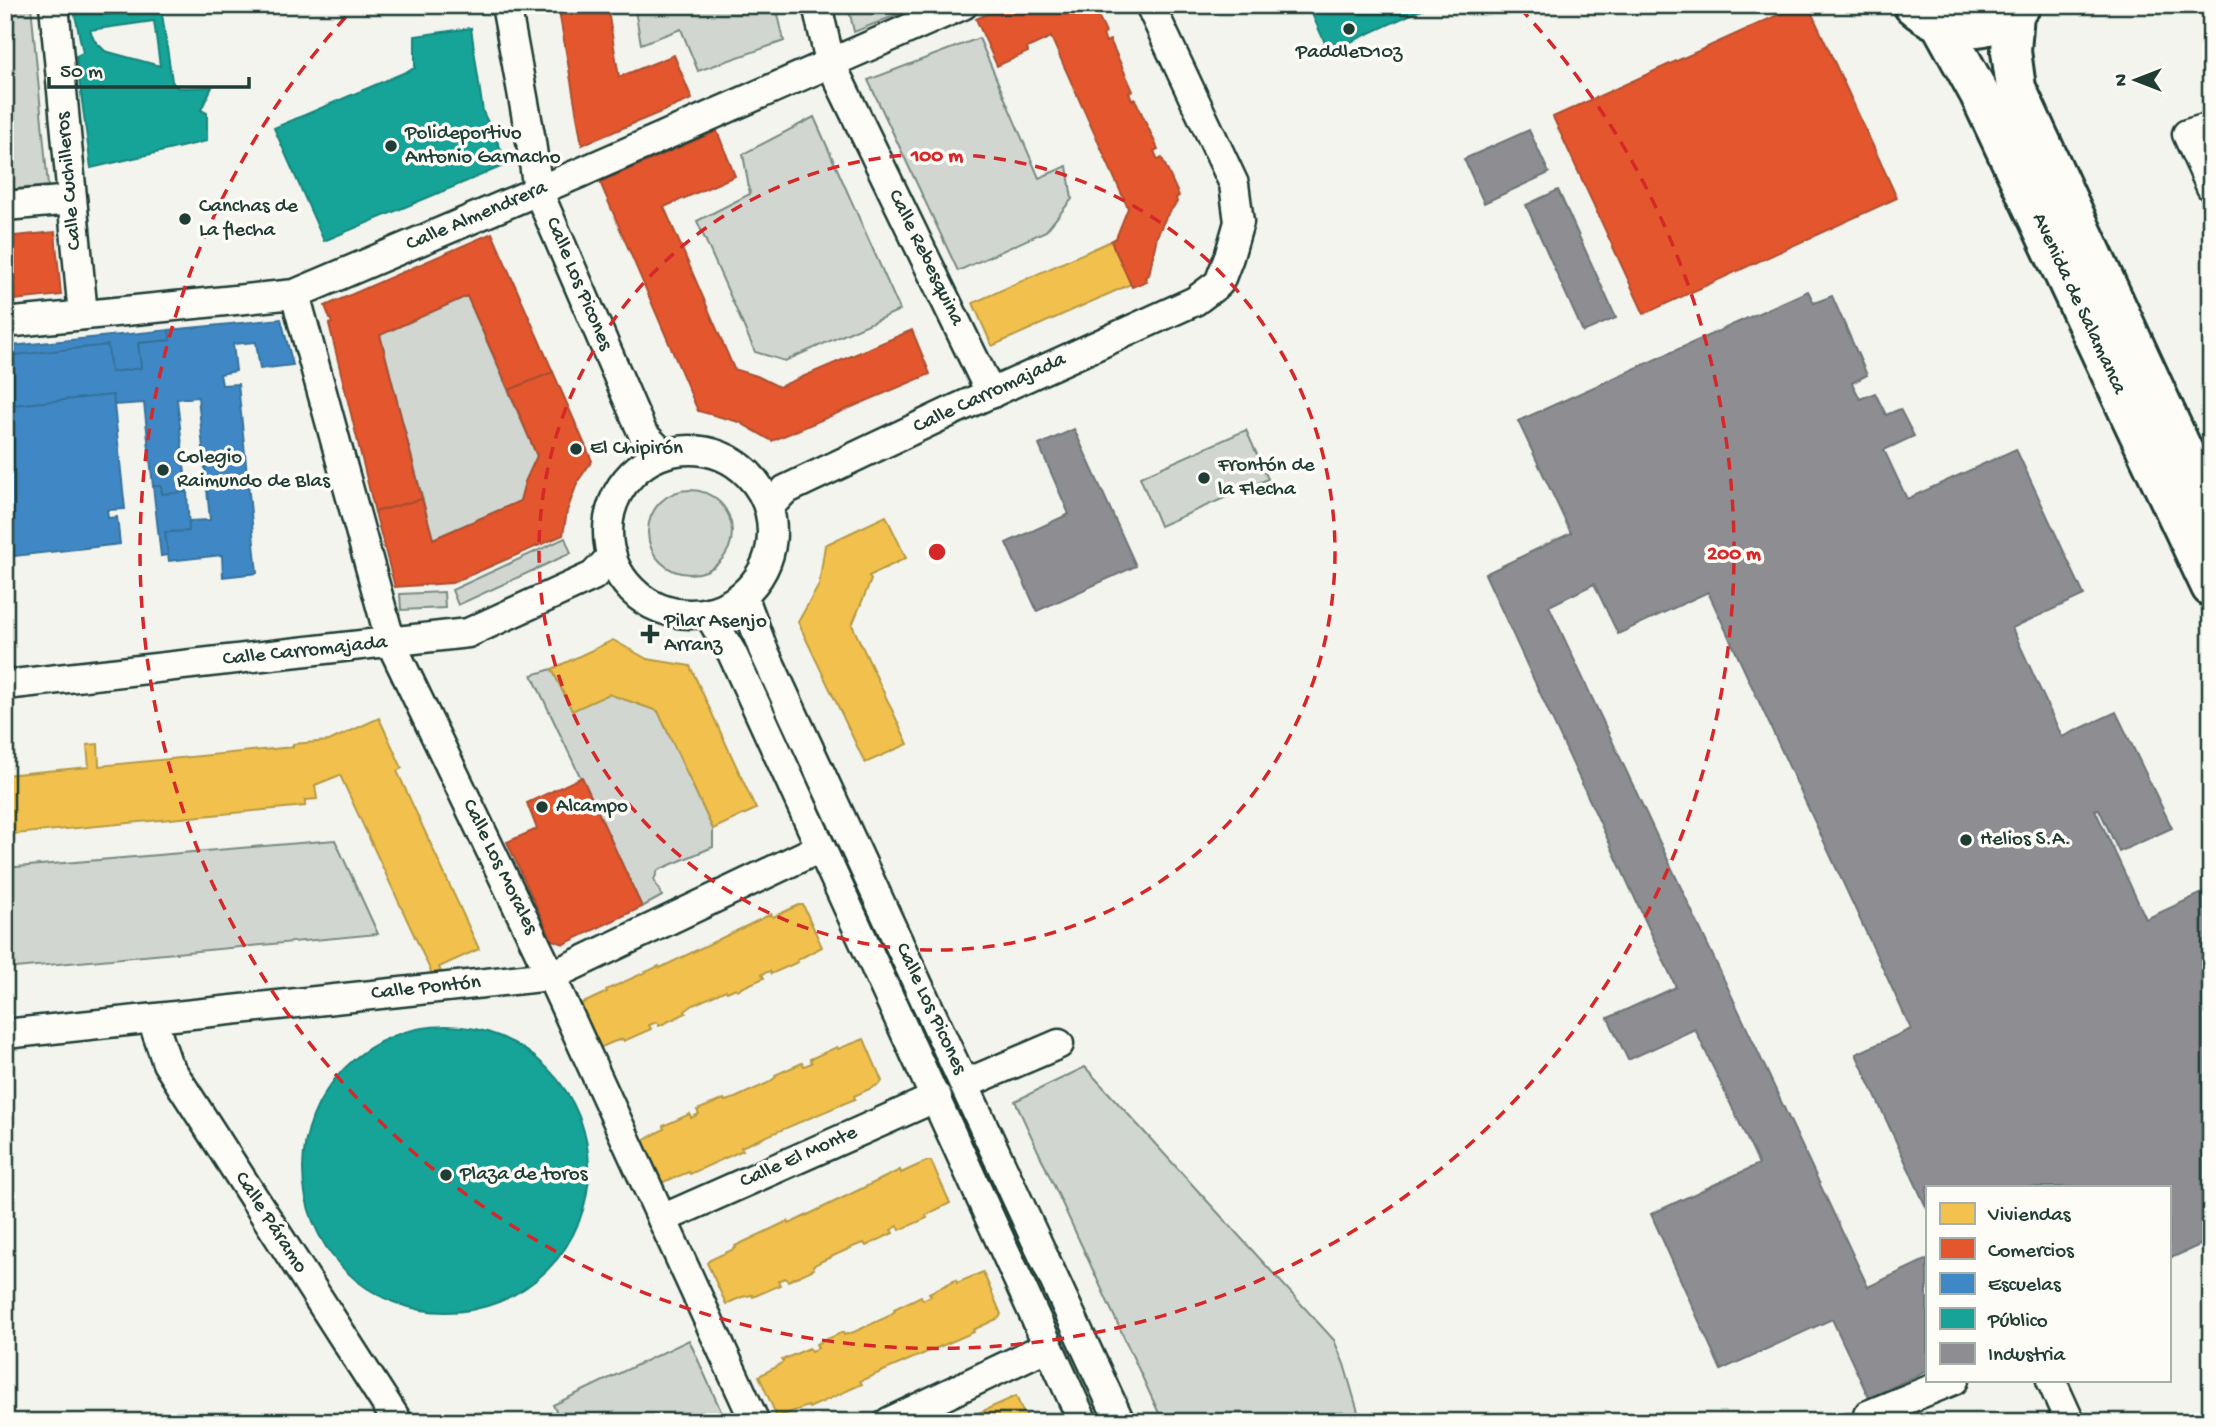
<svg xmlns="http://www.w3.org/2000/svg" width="2216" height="1427" font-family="'Gochi Hand',sans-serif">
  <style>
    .green { fill: #d1d6d1; stroke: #788a82; stroke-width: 2 }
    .homes { fill: #f2c14e; stroke: #b39946; stroke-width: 2 }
    .shops { fill: #e4572e; stroke: #a94f30; stroke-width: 2 }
    .schools { fill: #3f88c5; stroke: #35729a; stroke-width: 2 }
    .public { fill: #17a398; stroke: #19847a; stroke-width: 2; fill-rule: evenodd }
    .industry { fill: #8d8d92; stroke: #6c7576; stroke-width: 2 }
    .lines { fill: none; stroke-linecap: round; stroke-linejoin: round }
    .street-casing { stroke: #1f3d34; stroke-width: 33 }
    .highway-casing { stroke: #1f3d34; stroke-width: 44 }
    .street { stroke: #fdfcf7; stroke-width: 28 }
    .highway { stroke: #fdfcf7; stroke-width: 38 }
    .ring { fill: none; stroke: #d62828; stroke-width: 3.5; stroke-dasharray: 12 9 }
    .poi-dot { fill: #1f3d34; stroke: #fdfcf7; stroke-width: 2.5 }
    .labels { text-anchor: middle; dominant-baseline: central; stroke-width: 7; stroke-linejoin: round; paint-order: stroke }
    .poi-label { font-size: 21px; fill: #1f3d34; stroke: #fdfcf7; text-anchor: start }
    .street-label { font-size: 21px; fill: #1f3d34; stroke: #fdfcf7 }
    .centre { fill: #d62828; stroke: #fdfcf7; stroke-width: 3.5 }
    .ring-label { font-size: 21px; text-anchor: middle; font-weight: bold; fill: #d62828; stroke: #fdfcf7; stroke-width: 7; stroke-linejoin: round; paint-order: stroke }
  </style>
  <rect width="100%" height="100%" fill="#f4f4ef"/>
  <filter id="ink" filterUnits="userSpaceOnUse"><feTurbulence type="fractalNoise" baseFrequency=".0143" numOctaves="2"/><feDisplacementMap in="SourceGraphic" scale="14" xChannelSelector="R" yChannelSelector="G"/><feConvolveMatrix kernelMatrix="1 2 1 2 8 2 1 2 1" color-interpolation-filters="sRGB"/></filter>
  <g filter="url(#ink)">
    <g class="green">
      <path d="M31 5 48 186 5 190V8Z"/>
      <path d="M634 5H776L784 41 698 71 681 29 641 44Z"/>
      <path d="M848 5H921L854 32Z"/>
      <path d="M979 38 1039 178 1067 166 1072 199 1046 231 958 271 868 80Z"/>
      <path d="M814 117 900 310 785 361 755 352 697 221 750 194 743 154Z"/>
      <path d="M467 296 537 456 525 482 520 501 433 539 380 335Z"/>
      <path d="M1246 430 1268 479 1160 526 1140 477Z"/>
      <circle cx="690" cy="532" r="42"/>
      <path d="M565 538 571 553 458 605 452 590Z"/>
      <path d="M444 592 445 608 401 610 400 594Z"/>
      <path d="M552 669 572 710 609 694 658 711 713 829V847L658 870 654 880 662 896 642 907 532 675Z"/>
      <path d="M335 840 378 934 5 969V868Z"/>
      <path d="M1085 1067 1334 1340 1344 1364 1361 1422H1163L1015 1101Z"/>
      <path d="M689 1340 726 1422H561L553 1405Z"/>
    </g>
    <g class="homes">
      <path d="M102 5H153V8L103 15Z"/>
      <path d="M1111 241 1131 284 992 346 973 303Z"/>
      <path d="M886 516 906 558 869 576 871 580 852 625 908 744 865 763 798 622 819 585 825 545Z"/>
      <path d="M613 640 647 659 690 666 756 809 713 829 658 711 609 694 572 711 552 669Z"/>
      <path d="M379 718 402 768 397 771 479 949 439 967 441 972 433 976 340 775 315 785 317 799 305 800V806L5 835V775L89 767 87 745 98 744 99 766 293 747V744L329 741Z"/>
      <path d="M799 905H803L822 947 797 960 798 962 771 974 770 971 762 974 764 978 737 990 736 988 727 992 726 990 693 1005 685 1011 686 1013 659 1026 657 1022 649 1025 651 1029 624 1041 623 1039 613 1042 597 1049 578 1007 582 1006 581 1004 607 992 606 990 659 966 660 968 771 914 773 917Z"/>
      <path d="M864 1039 882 1081 880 1084 854 1096 855 1099 741 1147 743 1150 690 1174 689 1172 658 1184 640 1142 655 1134 664 1129 663 1126 690 1114 691 1118 699 1114 697 1110 724 1099 725 1101 735 1098 768 1083 776 1077 775 1075 802 1063 804 1066 812 1063 810 1059 837 1047 838 1049Z"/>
      <path d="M927 1161H931L950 1203 926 1215 927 1218 900 1230 898 1226 891 1230 893 1233 866 1246 864 1243 855 1246 822 1261 813 1266 814 1269 788 1281 785 1278 778 1281 780 1285 753 1297 752 1295 742 1297 726 1304 707 1263 710 1260 736 1248 735 1246 788 1221 789 1224 900 1170 901 1173Z"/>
      <path d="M983 1272 1001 1314 999 1318 973 1330 974 1332 860 1381 862 1384 809 1408 808 1406 777 1417 759 1376 774 1368 783 1362 782 1360 809 1348 811 1352 818 1348 816 1344 843 1332 844 1335 854 1332 887 1317 895 1311 894 1309 921 1296 923 1300 931 1296 929 1293 956 1280 957 1283Z"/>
      <path d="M1016 1396 1023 1412 1032 1422H975L974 1415Z"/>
    </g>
    <g class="shops">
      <path d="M558 5H607L619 77 674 55 692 99 582 145Z"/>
      <path d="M1006 5 1094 7 1106 33 1103 35 1106 42 1110 40 1133 91 1129 93 1132 100 1135 99 1158 149 1154 151 1158 160 1162 158 1179 196 1176 198 1177 202 1166 217 1157 236 1149 275 1145 277 1147 281 1132 287 1111 241 1116 238 1128 208 1051 37 1027 48 1028 52 997 66 976 19Z"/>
      <path d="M1800 5H1808L1897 198 1644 314 1553 117Z"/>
      <path d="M717 131 735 176 664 207 734 369 757 376 779 387 912 330 930 374 772 441 739 422 698 411 600 182Z"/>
      <path d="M55 232 61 295 5 301V237Z"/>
      <path d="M492 233 553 372 509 390 467 296 380 335 422 499 375 512 329 324 332 323 325 306Z"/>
      <path d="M553 372 592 461 578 481 567 511 563 535 452 583 395 587 375 512 422 499 433 539 520 501 525 482 537 456 509 390Z"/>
      <path d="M582 777 642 907 564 944 552 940 507 842 537 829 527 803Z"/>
    </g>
    <g class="schools">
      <path d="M281 319 293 365 260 369 256 342 233 344 236 371 220 374 222 385 238 384 257 573 223 577 222 555 169 561 165 532 189 531 188 521 210 520 198 397 177 399 187 492 162 494 161 486H153L144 403 114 405 113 395 5 406V347L12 346 14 355 108 345 111 372 141 368 138 343 170 340 169 330Z"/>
      <path d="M169 330 170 340 138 343 141 368 111 372 108 345 14 355 12 346Z"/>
      <path d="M113 395 125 509 107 510 108 518 117 517 120 544 6 557 5 406Z"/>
      <path d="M153 486H161L162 494 187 492 189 531 165 532 168 555 161 556Z"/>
    </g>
    <g class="public">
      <path d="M102 5 103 15 161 7 172 81 175 86 179 88 212 87 201 110 207 113V141L91 168 76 56 83 53 74 10ZM154 21 160 66 105 51 94 40 90 30Z"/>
      <path d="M1308 5H1431L1329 52Z"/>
      <path d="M471 28 483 112 508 164 324 241 274 128 415 68V36Z"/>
      <circle cx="446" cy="1169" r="143"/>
    </g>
    <g class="industry">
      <path d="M1529 130 1549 173 1484 203 1464 159Z"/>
      <path d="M1558 190 1616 318 1583 332 1526 205Z"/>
      <path d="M1808 291 1814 303 1832 296 1867 375 1852 383 1860 399 1875 393 1886 415 1900 409 1914 436 1884 450 1907 499 2016 449 2084 595 2012 628 2062 737 2116 712 2172 828 2119 852 2099 809 2095 810 2146 919 2211 889V1240L2169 1259V1187H1927V1209L1856 1054 1911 1029 1708 592 1618 634 1594 584 1549 606 1868 1287 1927 1259V1371L1869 1398 1832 1319 1721 1370 1651 1214 1759 1164 1695 1029 1628 1060 1608 1018 1676 987 1485 574 1571 533 1518 421Z"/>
      <path d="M1074 429 1136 566 1037 611 1006 543 1069 514 1039 445Z"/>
    </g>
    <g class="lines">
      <defs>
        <g id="street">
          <path d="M54 5 83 315"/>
          <path d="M506 5 530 135 538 191 643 434 663 454"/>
          <path d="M817 5 830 62 991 394"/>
          <path d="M2211 127 2187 134 2211 187"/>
          <path d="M5 206 72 200"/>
          <path d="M295 294 391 643 551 976 755 1422"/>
          <path d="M5 323 295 294 582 172 963 5"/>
          <circle cx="690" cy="532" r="82"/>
          <path d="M769 507 785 490 956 409 1195 301 1219 283 1229 257 1239 222 1234 184 1150 5"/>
          <path d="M743 595 763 649 1120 1422"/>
          <path d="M707 612 732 653 1083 1422"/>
          <path d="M5 685 468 633 593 576 612 556"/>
          <path d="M152 1019 167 1063 398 1422"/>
          <path d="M5 1034 551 976 820 848"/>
          <path d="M965 1084 1059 1044"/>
          <path d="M662 1219 937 1097"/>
          <path d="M2051 1380 2070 1422"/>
          <path d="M889 1422 1048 1346"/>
          <path d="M1870 1422 1868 1415 1954 1380"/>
        </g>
        <g id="highway">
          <path d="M1913 5C1944 33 1991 37 2021 5"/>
          <path d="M2014 13 2011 51 2016 88 2211 512"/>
          <path d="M1941 24 1979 93 2211 587"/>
        </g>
      </defs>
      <use href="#street" class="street-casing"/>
      <use href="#highway" class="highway-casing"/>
      <use href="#street" class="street"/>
      <use href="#highway" class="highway"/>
    </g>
  </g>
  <g class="ring">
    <circle cx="937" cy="552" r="398"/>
    <path d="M1520 8A797 797 0 1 1 354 8"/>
  </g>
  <g class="poi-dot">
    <circle cx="1349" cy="29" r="7"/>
    <circle cx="391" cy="146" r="7"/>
    <circle cx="185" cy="219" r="7"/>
    <circle cx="576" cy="449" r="7"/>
    <circle cx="163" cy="470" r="7"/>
    <circle cx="1204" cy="478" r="7"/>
    <path d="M646.5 623.5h7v7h7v7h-7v7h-7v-7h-7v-7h7z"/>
    <circle cx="542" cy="807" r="7"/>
    <circle cx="1966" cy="840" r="7"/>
    <circle cx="446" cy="1175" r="7"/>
  </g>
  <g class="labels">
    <g class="poi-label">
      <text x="1349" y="53" text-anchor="middle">PaddleD10z</text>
      <text x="405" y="134">Polideportivo<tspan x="405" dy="24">Antonio Garnacho</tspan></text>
      <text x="199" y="207">Canchas de<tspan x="199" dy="24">La flecha</tspan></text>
      <text x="590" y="449">El Chipirón</text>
      <text x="177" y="458">Colegio<tspan x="177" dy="24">Raimundo de Blas</tspan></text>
      <text x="1218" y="466">Frontón de<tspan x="1218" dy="24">la Flecha</tspan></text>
      <text x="664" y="622">Pilar Asenjo<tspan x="664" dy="24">Arranz</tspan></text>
      <text x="556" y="807">Alcampo</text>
      <text x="1980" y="840">Helios S.A.</text>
      <text x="460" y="1175">Plaza de toros</text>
    </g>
    <g class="street-label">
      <text transform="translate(70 181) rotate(-95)">Calle Cuchilleros</text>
      <text transform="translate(477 217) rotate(-23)">Calle Almendrera</text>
      <text transform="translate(925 258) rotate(64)">Calle Rebesquina</text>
      <text transform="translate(578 284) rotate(67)">Calle Los Picones</text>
      <text transform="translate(2078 304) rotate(65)">Avenida de Salamanca</text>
      <text transform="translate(990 394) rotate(-25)">Calle Carromajada</text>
      <text transform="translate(305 652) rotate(-6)">Calle Carromajada</text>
      <text transform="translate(499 867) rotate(64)">Calle Los Morales</text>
      <text transform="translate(426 989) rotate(-6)">Calle Pontón</text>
      <text transform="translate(930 1009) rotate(65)">Calle Los Picones</text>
      <text transform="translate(799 1158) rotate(-24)">Calle El Monte</text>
      <text transform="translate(270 1223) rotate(57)">Calle Páramo</text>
    </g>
  </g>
  <circle cx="937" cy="552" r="10" class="centre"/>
  <g class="ring-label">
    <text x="937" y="161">100 m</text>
    <text x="1734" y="559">200 m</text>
  </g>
  <rect width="2216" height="1427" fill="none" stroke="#fdfcf7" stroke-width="28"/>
  <rect x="14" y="14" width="2188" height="1399" fill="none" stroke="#1f3d34" stroke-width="2.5" filter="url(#ink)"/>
  <rect x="1926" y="1186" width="245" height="196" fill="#fdfcf7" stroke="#a4b0a9" stroke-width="2"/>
  <rect x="1940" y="1203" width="35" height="21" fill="#f2c14e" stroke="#a4b0a9" stroke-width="2"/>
  <text x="1988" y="1220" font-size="21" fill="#1f3d34">Viviendas</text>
  <rect x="1940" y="1238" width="35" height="21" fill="#e4572e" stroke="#a4b0a9" stroke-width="2"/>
  <text x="1988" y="1256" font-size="21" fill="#1f3d34">Comercios</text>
  <rect x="1940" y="1273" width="35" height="21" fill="#3f88c5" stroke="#a4b0a9" stroke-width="2"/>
  <text x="1988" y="1290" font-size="21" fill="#1f3d34">Escuelas</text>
  <rect x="1940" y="1308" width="35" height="21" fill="#17a398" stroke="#a4b0a9" stroke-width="2"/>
  <text x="1988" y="1326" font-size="21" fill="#1f3d34">Público</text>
  <rect x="1940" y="1343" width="35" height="21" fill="#8d8d92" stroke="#a4b0a9" stroke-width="2"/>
  <text x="1988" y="1360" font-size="21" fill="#1f3d34">Industria</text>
  <g transform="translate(2136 80) rotate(270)" stroke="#fdfcf7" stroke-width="5" paint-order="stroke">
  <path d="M0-5L12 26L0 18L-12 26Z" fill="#1f3d34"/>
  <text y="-10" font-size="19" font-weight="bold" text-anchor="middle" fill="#1f3d34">N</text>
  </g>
  <path d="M49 77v10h200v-10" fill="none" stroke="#1f3d34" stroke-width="3.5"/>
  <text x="60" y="77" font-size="21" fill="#1f3d34" stroke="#fdfcf7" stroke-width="5" paint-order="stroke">50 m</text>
</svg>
